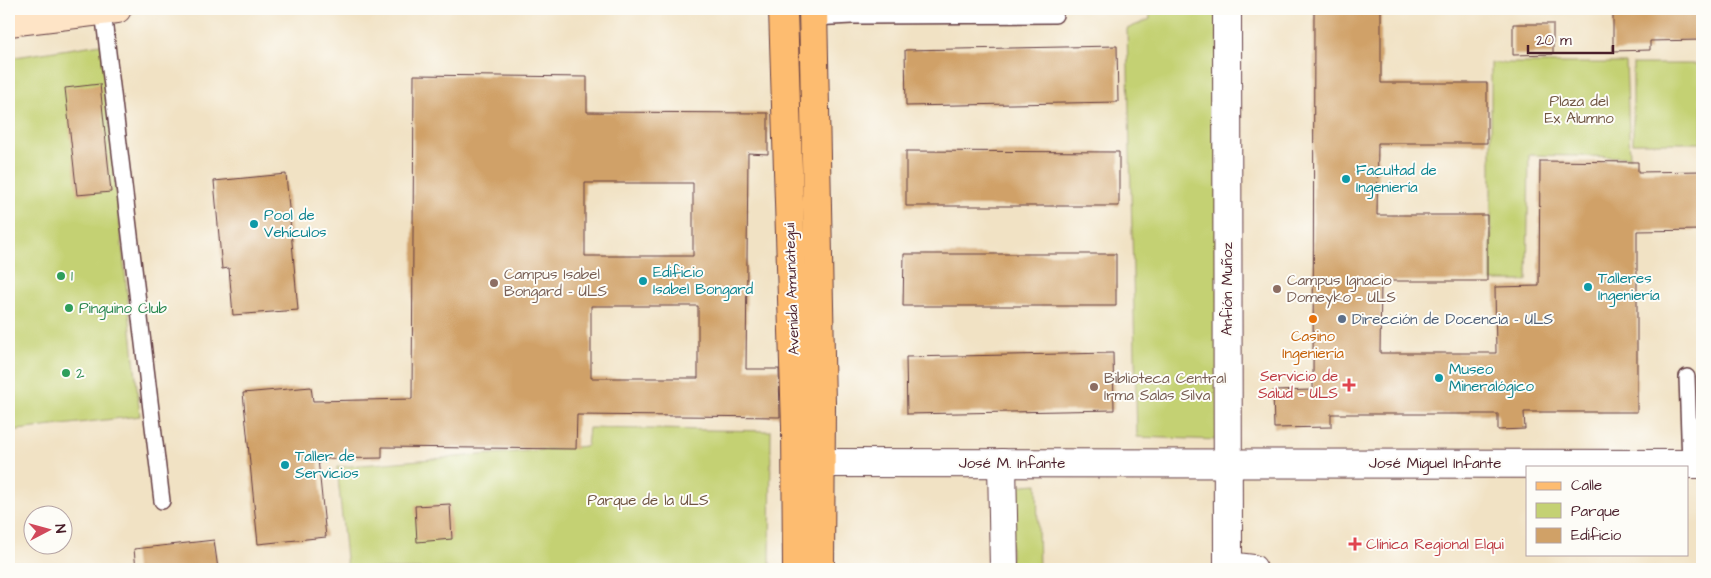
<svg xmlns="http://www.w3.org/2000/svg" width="1711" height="578" font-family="'Architects Daughter',sans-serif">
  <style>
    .green { fill: #c4d173; stroke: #87784f }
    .building { fill: #d0a167; fill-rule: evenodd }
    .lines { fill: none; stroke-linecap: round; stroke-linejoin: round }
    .service-casing { stroke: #633c42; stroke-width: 18 }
    .minor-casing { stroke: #633c42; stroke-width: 30 }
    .tertiary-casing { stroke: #633c42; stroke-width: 30 }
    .secondary-casing { stroke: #633c42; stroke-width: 30 }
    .primary-casing { stroke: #633c42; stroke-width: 30 }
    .service { stroke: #fff; stroke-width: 15 }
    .minor { stroke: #fff; stroke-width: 28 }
    .tertiary { stroke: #fff; stroke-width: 28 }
    .secondary { stroke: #fee4c6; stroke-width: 28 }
    .primary { stroke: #fdbc70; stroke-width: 28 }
    .culture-dot { fill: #0f9aa8; stroke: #fdfcf7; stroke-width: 2 }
    .leisure-dot { fill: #2e9e5b; stroke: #fdfcf7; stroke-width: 2 }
    .education-dot { fill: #8d6e63; stroke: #fdfcf7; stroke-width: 2 }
    .food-dot { fill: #e8710a; stroke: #fdfcf7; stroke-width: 2 }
    .service-dot { fill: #5c6f8a; stroke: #fdfcf7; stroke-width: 2 }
    .health-dot { fill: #e0444e; stroke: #fdfcf7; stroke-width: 2 }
    .labels { text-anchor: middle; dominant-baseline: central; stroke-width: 4; stroke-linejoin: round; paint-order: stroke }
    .park-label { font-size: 15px; fill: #6f5441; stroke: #fdfcf7 }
    .culture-label { font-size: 15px; fill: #0d838f; stroke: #fdfcf7; text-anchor: start }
    .education-label { font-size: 15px; fill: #785e54; stroke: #fdfcf7; text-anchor: start }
    .leisure-label { font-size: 15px; fill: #27864d; stroke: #fdfcf7; text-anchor: start }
    .street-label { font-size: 15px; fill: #4a1f2b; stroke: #fdfcf7 }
    .service-label { font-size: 15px; fill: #4e5e75; stroke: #fdfcf7; text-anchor: start }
    .food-label { font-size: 15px; fill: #c56008; stroke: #fdfcf7 }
    .health-label { font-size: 15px; fill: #be3a42; stroke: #fdfcf7; text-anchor: end }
  </style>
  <rect width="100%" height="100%" fill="#fdfcf7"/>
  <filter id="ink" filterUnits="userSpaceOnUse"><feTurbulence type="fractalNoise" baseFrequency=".02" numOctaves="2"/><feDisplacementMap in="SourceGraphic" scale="10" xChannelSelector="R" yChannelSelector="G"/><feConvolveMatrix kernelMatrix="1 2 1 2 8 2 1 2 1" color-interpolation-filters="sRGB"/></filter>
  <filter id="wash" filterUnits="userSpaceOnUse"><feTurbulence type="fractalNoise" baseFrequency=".0096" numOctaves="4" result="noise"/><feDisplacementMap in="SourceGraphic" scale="20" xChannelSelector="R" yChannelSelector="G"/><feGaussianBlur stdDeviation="1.12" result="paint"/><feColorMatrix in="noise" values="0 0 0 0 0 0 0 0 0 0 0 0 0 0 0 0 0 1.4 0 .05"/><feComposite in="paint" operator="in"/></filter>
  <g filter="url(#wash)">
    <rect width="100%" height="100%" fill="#f1e2c4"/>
    <g class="green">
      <path d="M1149 9H1217L1220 440 1137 437 1127 29 1150 19Z"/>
      <path d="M101 44 140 416 9 431V58Z"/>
      <path d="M1626 63 1630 157 1529 155 1527 281H1491V63Z"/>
      <rect x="1633" y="64" width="69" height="79"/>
      <path d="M589 428 771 431 770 569H347L337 467 587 446Z"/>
      <path d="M1037 484 1039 569H1011L1010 486Z"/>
    </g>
    <g id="blocks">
      <g class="building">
        <path d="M1314 9H1381V83H1487V143H1378L1377 215H1487V281H1381L1380 353H1496L1495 287 1539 286 1540 161 1638 162V172L1702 171V230L1637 231V412H1524L1525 429 1498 430V414H1331V427L1274 428 1273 391 1313 390Z"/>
        <path d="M1613 9H1702V40L1650 41V50L1613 51Z"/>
        <path d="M1513 24H1553V54L1513 55Z"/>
        <path d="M1117 46 1118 102 906 106 905 50Z"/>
        <path d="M414 75 587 77V112L768 113V154L748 153 746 369H779L780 417 577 415 576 449 382 447V458L318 459 326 537 258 544 243 393 311 387 313 401 412 399ZM585 183H693V256H585ZM591 306H698V378H591Z"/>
        <path d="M100 84 111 192 77 195 65 88Z"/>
        <path d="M906 151 1119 152V206H906Z"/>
        <path d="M286 174 298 310 233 315 229 268 222 269 214 181Z"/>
        <path d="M904 254H1116V306H903Z"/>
        <path d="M1113 353 1114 410 907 414 906 357Z"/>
        <path d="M450 504 452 539 417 542 415 506Z"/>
        <path d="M214 540 218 569H136L134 549Z"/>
      </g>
    </g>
  </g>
  <g filter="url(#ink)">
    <use href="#blocks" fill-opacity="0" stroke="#633c42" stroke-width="1"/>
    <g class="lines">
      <defs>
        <g id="service">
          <path d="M103 11 162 501"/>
          <path d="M813 18 852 16 1055 15"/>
          <path d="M1687 377 1690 464"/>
        </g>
        <g id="minor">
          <path d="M1227 9 1228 569"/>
          <path d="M1002 463 1004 569"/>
          <path d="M1228 566 1253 569"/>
        </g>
        <path id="tertiary" d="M798 463 1702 464"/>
        <path id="secondary" d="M9 22 117 9"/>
        <g id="primary">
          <path d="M783 9 796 427 797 569"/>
          <path d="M813 9 821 404 820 569"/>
        </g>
      </defs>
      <use href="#service" class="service-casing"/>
      <use href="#minor" class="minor-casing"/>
      <use href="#tertiary" class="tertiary-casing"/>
      <use href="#secondary" class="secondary-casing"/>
      <use href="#primary" class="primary-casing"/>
      <use href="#service" class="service"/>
      <use href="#minor" class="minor"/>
      <use href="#tertiary" class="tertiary"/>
      <use href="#secondary" class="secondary"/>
      <use href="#primary" class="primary"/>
    </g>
  </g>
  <g class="culture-dot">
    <circle cx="1346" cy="179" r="5"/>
    <circle cx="254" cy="224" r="5"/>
    <circle cx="643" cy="281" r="5"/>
    <circle cx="1588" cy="287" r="5"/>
    <circle cx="1439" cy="378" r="5"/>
    <circle cx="285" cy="465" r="5"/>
  </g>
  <g class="leisure-dot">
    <circle cx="61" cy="276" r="5"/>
    <circle cx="69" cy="308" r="5"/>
    <circle cx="66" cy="373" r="5"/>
  </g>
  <g class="education-dot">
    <circle cx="494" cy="283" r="5"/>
    <circle cx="1277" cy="289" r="5"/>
    <circle cx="1094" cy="387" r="5"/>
  </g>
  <circle class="food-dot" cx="1313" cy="319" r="5"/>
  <circle class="service-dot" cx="1342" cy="319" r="5"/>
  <g class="health-dot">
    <path d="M1346.5 377.5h5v5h5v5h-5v5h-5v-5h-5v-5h5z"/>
    <path d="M1352.5 536.5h5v5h5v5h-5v5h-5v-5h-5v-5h5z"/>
  </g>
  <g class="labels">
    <g class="park-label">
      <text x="1579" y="101">Plaza del<tspan x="1579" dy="17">Ex Alumno</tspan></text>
      <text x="648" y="500">Parque de la ULS</text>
    </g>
    <g class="culture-label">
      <text x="1356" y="170">Facultad de<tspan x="1356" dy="17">Ingeniería</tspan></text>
      <text x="264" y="215">Pool de<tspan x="264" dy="17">Vehículos</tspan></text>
      <text x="653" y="272">Edificio<tspan x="653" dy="17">Isabel Bongard</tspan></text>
      <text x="1598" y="278">Talleres<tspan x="1598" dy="17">Ingeniería</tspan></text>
      <text x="1449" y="369">Museo<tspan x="1449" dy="17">Mineralógico</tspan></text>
      <text x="295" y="456">Taller de<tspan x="295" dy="17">Servicios</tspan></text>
    </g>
    <g class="education-label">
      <text x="504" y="274">Campus Isabel<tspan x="504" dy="17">Bongard - ULS</tspan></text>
      <text x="1287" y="280">Campus Ignacio<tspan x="1287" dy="17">Domeyko - ULS</tspan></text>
      <text x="1104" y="378">Biblioteca Central<tspan x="1104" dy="17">Irma Salas Silva</tspan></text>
    </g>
    <g class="leisure-label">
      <text x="71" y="276">1</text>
      <text x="79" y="308">Pinguino Club</text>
      <text x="76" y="373">2</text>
    </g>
    <g class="street-label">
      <text transform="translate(792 289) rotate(-92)">Avenida Amunátegui</text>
      <text transform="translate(1227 289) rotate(-90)">Anfión Muñoz</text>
      <text x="1012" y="463">José M. Infante</text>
      <text x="1435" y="463">José Miguel Infante</text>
    </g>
    <g class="service-label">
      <text x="1352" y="319">Dirección de Docencia - ULS</text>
    </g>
    <g class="food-label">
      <text x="1313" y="336">Casino<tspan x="1313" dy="17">Ingeniería</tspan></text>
    </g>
    <g class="health-label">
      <text x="1338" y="376">Servicio de<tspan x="1338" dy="17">Salud - ULS</tspan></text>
      <text x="1366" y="544" text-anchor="start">Clínica Regional Elqui</text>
    </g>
  </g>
  <rect width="1711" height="578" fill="none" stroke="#fdfcf7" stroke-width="30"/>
  <rect x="1526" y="466" width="162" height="90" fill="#fdfcf7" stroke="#b5a4a5"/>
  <rect x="1536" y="482" width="25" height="8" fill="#fdbc70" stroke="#b5a4a5"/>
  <text x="1571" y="490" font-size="15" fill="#4a1f2b">Calle</text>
  <rect x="1536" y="503" width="25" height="15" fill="#c4d173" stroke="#b5a4a5"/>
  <text x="1571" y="516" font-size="15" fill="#4a1f2b">Parque</text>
  <rect x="1536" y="528" width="25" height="15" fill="#d0a167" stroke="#b5a4a5"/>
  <text x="1571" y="540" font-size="15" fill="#4a1f2b">Edificio</text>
  <g transform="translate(48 530) rotate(84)"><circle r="24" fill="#fdfcf7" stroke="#b5a4a5"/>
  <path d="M0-4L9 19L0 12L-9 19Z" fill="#d1495b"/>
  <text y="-8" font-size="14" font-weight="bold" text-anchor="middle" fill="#4a1f2b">N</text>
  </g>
  <path d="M1528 45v8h85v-8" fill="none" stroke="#4a1f2b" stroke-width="2.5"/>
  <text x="1536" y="45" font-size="15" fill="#4a1f2b" stroke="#fdfcf7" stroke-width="4" paint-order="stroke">20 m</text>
</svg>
